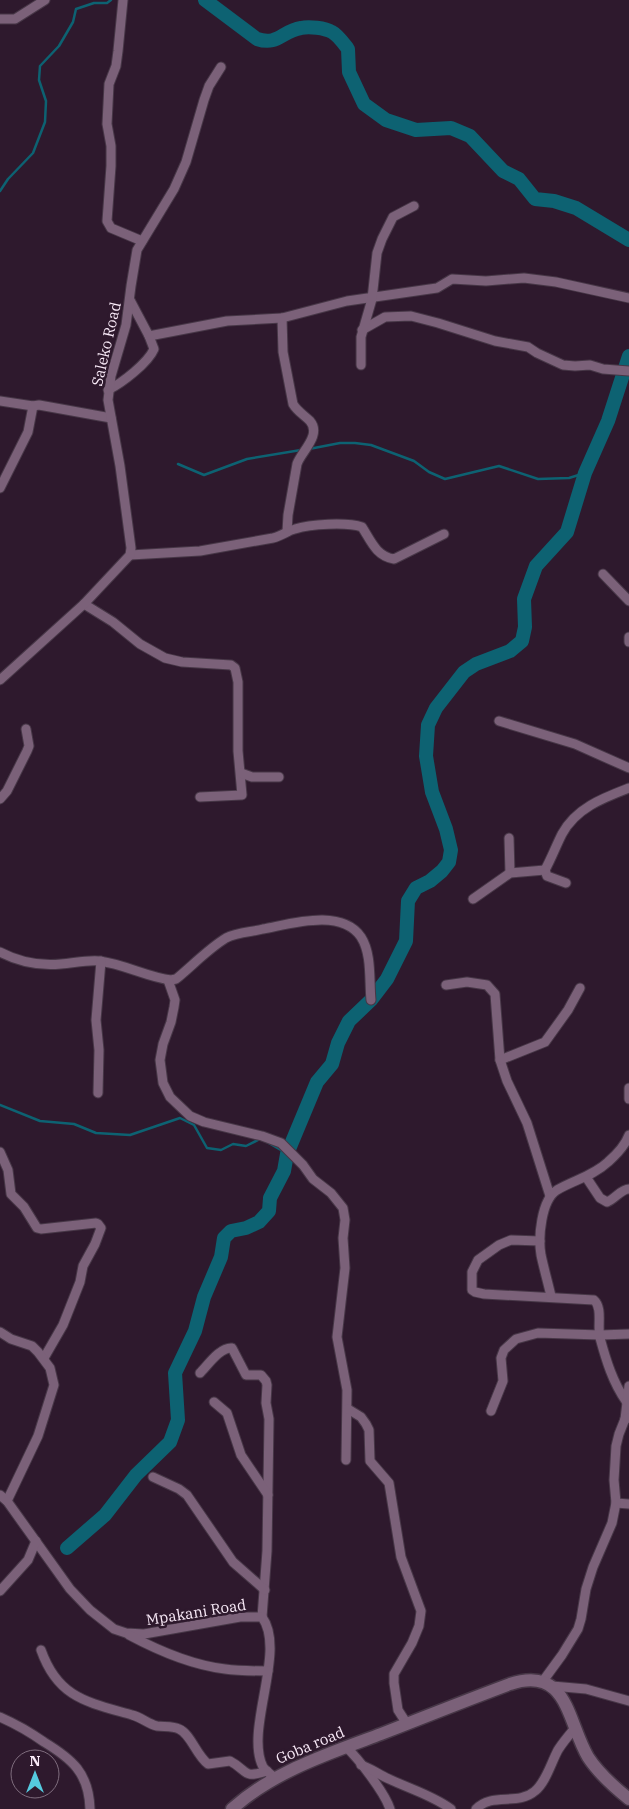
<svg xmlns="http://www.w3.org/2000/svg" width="629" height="1809" font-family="'IBM Plex Serif',serif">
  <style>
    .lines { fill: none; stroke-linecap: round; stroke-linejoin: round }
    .stream { stroke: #0d6272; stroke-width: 2.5 }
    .river { stroke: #0d6272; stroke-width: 14 }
    .street-casing { stroke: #473747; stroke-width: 11 }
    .secondary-casing { stroke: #473747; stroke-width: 15 }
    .street { stroke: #7b6179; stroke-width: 9 }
    .secondary { stroke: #7b6179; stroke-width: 12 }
    .labels { text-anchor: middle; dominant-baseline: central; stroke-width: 5; stroke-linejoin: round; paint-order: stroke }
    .street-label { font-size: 15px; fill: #f9eaf8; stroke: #2e192d }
  </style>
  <rect width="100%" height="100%" fill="#2e192d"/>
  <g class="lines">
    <g class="stream">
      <path d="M0 191 8 179 33 153 45 122 46 101 39 80 40 66 59 46 73 22 76 9 94 3H107L111 0"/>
      <path d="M309 449 340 443H355L371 445 414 461 429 472 445 479 499 466 538 479 569 478 585 473"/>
      <path d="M178 464 204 475 247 459 301 450"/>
      <path d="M0 1105 40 1121 74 1124 96 1133 130 1135 180 1118 194 1125 207 1148 221 1150 233 1144 246 1146 260 1139"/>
      <path d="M267 1142 286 1153"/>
    </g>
    <g class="river">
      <path d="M205 0 257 39C278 46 282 31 301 28 309 26 325 28 332 32 338 35 344 44 348 49L349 72 364 104 386 120 416 130 451 128 470 136 503 171 519 179 535 199 554 201 576 208 629 240"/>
      <path d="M67 1548 105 1515 136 1475 170 1442 178 1420 175 1373 195 1331 204 1297 221 1257 224 1238 231 1231 246 1228 259 1222 269 1211 270 1198 284 1171 287 1154 317 1082 332 1064 338 1043 349 1021 371 1000 387 979 406 941 408 901 416 888 430 881 442 871 449 862 451 850 446 829 432 792 426 756 428 725 436 708 464 672 476 664 510 651 522 641 525 627 524 599 536 566 567 532 585 473 608 421 629 356"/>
    </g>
    <defs>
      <g id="street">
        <path d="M123 0 118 51 116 66 109 84 107 124 111 146V166L107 221 111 228 142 241"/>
        <path d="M0 19H15L45 0"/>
        <path d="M282 318 283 352 293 404C297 411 304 415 310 421 322 435 301 452 297 464L288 515 287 532"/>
        <path d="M362 330 385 317 411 316 438 323 495 341 528 347 537 353 563 365 575 366 590 365 603 369 629 371"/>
        <path d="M149 336 227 321 282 318 347 301 430 289 437 288 452 279 486 281 524 278 556 282 629 298"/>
        <path d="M361 365V337L372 299 377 253 382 239 393 217 414 206"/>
        <path d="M108 390C122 383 148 363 154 349L149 336 130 300"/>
        <path d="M0 401 33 406"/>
        <path d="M0 488 28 432 33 406 39 405 111 418"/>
        <path d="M130 555 200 551 273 538C282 536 287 531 295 529 310 524 347 522 362 527 371 541 376 556 394 559L444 534"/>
        <path d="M603 574 629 601"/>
        <path d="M84 604 113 622 140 644 165 658 182 662 231 665 235 668 238 682V751L242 795 200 797"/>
        <path d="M629 637V642"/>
        <path d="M0 680 84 604 130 555 131 548 120 466 108 400 111 376 126 325 131 286 137 250 174 189 186 162 204 100 209 86 221 67"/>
        <path d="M499 721 575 744 629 768"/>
        <path d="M241 773 252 777H279"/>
        <path d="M0 799 7 791 27 751 29 746 26 729"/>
        <path d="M509 838 510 873"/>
        <path d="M566 883 547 876 545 870C551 859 556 846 562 834 576 808 603 798 629 788"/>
        <path d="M473 899 510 873 545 870"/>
        <path d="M0 952C19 962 40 966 61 964 74 963 86 960 99 961 124 964 147 977 171 980L176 979C192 966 208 949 226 938 237 932 252 932 263 929 291 924 341 908 361 937 372 954 369 980 371 1000"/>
        <path d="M168 980 175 1000 174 1007 171 1022 163 1044 160 1060 163 1083 170 1097 190 1116 204 1122 262 1136 281 1143 303 1165 313 1179 331 1193 343 1208 345 1220 343 1238 345 1268 337 1337 347 1390 346 1460"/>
        <path d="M446 985 467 982 487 985 495 994 500 1060 507 1081 527 1123 550 1196"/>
        <path d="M500 1060 545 1042 568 1010 580 988"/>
        <path d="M629 1088V1099"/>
        <path d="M98 1093 99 1050 96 1020 101 961"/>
        <path d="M0 1152 8 1170 11 1194 24 1207 37 1228 41 1229 96 1223 98 1224 101 1228 95 1244 83 1266 80 1282 63 1325 44 1358"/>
        <path d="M586 1177 600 1198 607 1202C615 1199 621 1189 629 1189"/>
        <path d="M540 1241 511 1240 499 1245 478 1260 472 1272V1290L475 1292 484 1294 594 1300C603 1308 597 1326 600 1338 606 1360 613 1383 626 1401"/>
        <path d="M551 1296C548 1283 544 1269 541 1255 538 1238 541 1200 557 1190 574 1180 593 1176 608 1162 616 1155 625 1146 629 1135"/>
        <path d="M0 1332 11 1339 32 1346 38 1352 50 1368 54 1385 38 1436 7 1501"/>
        <path d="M200 1373C208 1365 220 1347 232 1348L246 1375H261L266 1381 267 1385 266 1403 269 1419 267 1551 262 1617"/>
        <path d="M214 1402 227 1413 241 1455 268 1495"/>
        <path d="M348 1409 361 1417 366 1424 369 1430 370 1461 389 1483 401 1557 421 1611 419 1626 412 1643 394 1674V1683L398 1710 407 1724"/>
        <path d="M491 1411 503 1381 501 1358 504 1350 516 1339 538 1333 600 1335 629 1334"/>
        <path d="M625 1419 629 1386"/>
        <path d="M153 1477 179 1489 187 1495 233 1562 265 1590"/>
        <path d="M0 1495 7 1501 70 1589 90 1610 114 1629 126 1633 144 1634 240 1617H262C287 1651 244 1730 263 1767 266 1771 270 1774 274 1777"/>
        <path d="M616 1503 629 1504"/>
        <path d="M0 1591 28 1560 36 1541"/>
        <path d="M129 1635C159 1651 191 1665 225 1669 239 1671 253 1671 268 1671"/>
        <path d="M41 1650C58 1698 87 1702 132 1715 141 1717 148 1724 157 1726 164 1727 173 1726 179 1729 191 1734 196 1755 208 1764L230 1761C249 1771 242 1779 267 1771"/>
        <path d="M543 1681 562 1655 578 1629 581 1619 586 1589 593 1567 612 1523 616 1503 614 1480 616 1446 619 1434 625 1419 629 1418"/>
        <path d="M552 1686 586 1689 629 1701"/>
        <path d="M0 1717C16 1724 30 1732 44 1742 72 1759 89 1773 90 1809"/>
        <path d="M346 1747C358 1758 385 1793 390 1809"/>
        <path d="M361 1765C371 1768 379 1775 389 1779 410 1789 432 1795 451 1809"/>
        <path d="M476 1809C492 1792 518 1806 535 1791 546 1782 551 1763 558 1750 563 1742 569 1735 575 1728"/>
      </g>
      <path id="secondary" d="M232 1809C274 1771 330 1753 381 1734 424 1717 467 1700 510 1684 568 1665 567 1721 588 1757 599 1774 614 1787 629 1799"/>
    </defs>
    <use href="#street" class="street-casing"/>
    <use href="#secondary" class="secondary-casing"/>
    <use href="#street" class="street"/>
    <use href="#secondary" class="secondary"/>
  </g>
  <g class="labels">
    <g class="street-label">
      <text transform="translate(106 344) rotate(-77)">Saleko Road</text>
      <text transform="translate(196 1612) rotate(-9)">Mpakani Road</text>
      <text transform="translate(310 1745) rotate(-23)">Goba road</text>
    </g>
  </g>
  <g transform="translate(35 1774)"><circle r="24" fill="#2e192d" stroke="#7f6d7e"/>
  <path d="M0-4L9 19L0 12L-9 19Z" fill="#55cadf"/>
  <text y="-8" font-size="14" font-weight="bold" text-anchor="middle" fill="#f9eaf8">N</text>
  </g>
</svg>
